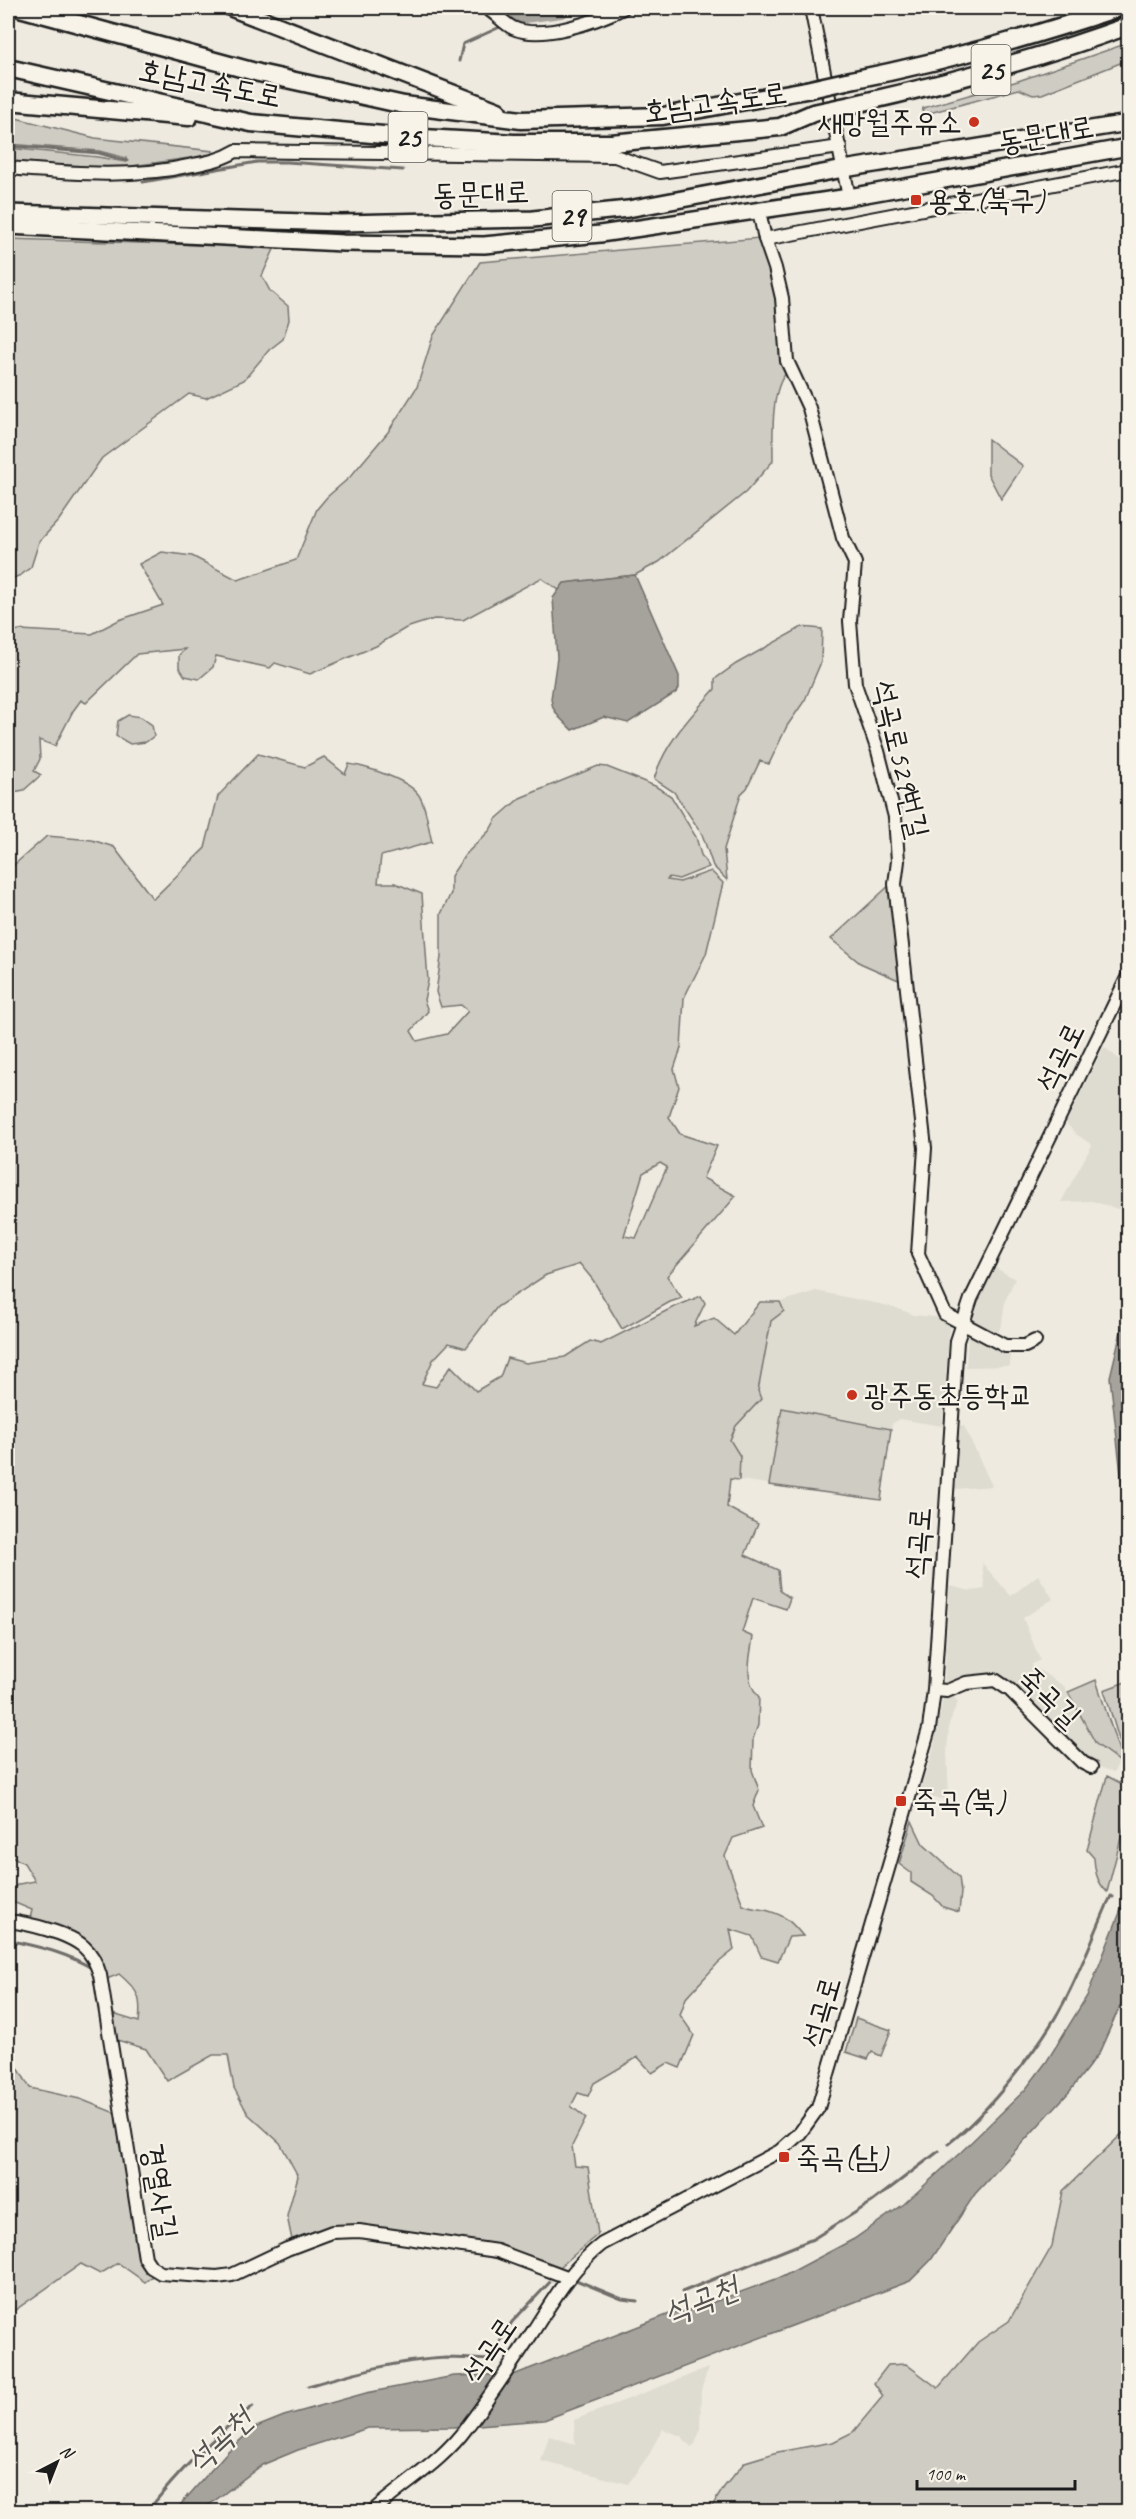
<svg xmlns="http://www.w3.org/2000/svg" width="1136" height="2519" font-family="Caveat,'Poor Story',sans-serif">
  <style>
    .built { fill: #dedbd1 }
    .green { fill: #cfccc3; stroke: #767470; stroke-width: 1.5; fill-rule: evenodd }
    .water { fill: #a6a39d; stroke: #6f6d69; stroke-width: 1.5 }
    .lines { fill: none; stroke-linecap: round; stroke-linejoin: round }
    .stream { stroke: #6f6d69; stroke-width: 3 }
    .river { stroke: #a6a39d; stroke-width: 20 }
    .minor-casing { stroke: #1c1c1c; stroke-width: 16 }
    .major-casing { stroke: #1c1c1c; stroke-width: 20 }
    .highway-casing { stroke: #1c1c1c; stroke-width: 21 }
    .minor { stroke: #f7f3e8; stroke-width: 12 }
    .major { stroke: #f7f3e8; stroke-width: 15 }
    .highway { stroke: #f7f3e8; stroke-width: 16 }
    .highway-bridge-casing { stroke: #1c1c1c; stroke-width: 21; stroke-linecap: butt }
    .highway-bridge { stroke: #f7f3e8; stroke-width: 16 }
    .poi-dot { fill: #c8321e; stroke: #f7f3e8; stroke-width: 2 }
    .labels { text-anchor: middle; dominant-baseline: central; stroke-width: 4.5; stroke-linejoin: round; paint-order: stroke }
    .shield { fill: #f7f3e8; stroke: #5e5c59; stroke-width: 1.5 }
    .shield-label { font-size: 28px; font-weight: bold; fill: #1c1c1c }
    .street-label { font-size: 30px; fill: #1c1c1c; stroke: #f7f3e8 }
    .poi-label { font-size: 30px; fill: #1c1c1c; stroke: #f7f3e8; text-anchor: start }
    .water-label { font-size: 32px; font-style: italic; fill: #535250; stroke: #f7f3e8 }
  </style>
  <rect width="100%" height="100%" fill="#eeeae0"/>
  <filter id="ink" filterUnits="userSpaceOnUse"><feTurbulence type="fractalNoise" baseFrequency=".0167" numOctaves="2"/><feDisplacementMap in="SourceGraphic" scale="12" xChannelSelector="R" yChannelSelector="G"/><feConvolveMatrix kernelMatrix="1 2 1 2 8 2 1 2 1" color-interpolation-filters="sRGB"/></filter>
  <g filter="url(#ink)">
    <g class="built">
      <path d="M1104 1047 1124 1063H1128V1205L1124 1211 1092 1201 1061 1202 1092 1145 1076 1134 1066 1123Z"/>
      <path d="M996 1268 1015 1279 1005 1301 1002 1323 997 1335 972 1323 983 1292Z"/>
      <path d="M816 1291 894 1307 914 1315 946 1318 952 1322 949 1334 942 1426 899 1419 892 1424 881 1500 739 1480 740 1456 730 1440 736 1426 761 1399 758 1391 771 1321 784 1311 780 1302Z"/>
      <path d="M968 1335 1010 1349V1366L966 1367Z"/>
      <path d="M960 1426H964L992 1486 955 1489Z"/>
      <path d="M982 1563 1011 1596 1038 1575 1053 1599 1023 1618 1040 1660 1031 1665 1064 1686 1096 1744 1119 1761 1114 1772 1085 1762 999 1679 947 1688 944 1684 950 1586 971 1591 985 1589Z"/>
      <path d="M953 1696 958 1702 949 1724 947 1753 949 1799 933 1798 924 1807 916 1804 933 1751 943 1698Z"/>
      <path d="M708 2368 701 2391 700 2431 695 2444 691 2447 681 2436 662 2429 650 2453 628 2484 541 2461 549 2436 575 2444 574 2420Z"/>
    </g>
    <g class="green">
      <path d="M1128 43V60L1042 94 1033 95 1019 89 922 115 923 108 1018 81Z"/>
      <path d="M8 116 95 138 213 151 211 155 111 169 8 165V148L98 157 126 162V158L99 151 8 144Z"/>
      <path d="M760 238 772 270 788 371C770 388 773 436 773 461L746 492 659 562 635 575 565 583 559 590 541 578 463 620 434 619 406 628 376 646 310 674 275 663 270 668 216 656 213 667 199 679 185 676 179 667V655L185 649 137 654 86 703 81 700 73 711 55 746 39 740 40 759 34 771 41 775 24 790 8 793V632L20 630 92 634 119 620 163 605 139 564 162 552 192 556 238 580 296 560 317 509 327 497 350 477 388 432 417 387 433 336 480 262Z"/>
      <path d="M8 239 275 247 262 276 270 291 288 306 289 320 283 339 269 350 244 380 206 398 189 394 102 458 59 520 39 542 31 567 21 575 8 580Z"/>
      <path d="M988 439 1023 466 1001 499 988 474Z"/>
      <path d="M802 627 822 629 821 662 805 700 787 726 769 764 760 761 747 788 741 794 724 849 727 880 713 866 702 834 674 792 654 779C664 744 691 716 715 689V679L736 664Z"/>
      <path d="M128 715 141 717 152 725 154 736 146 742 130 744 116 736 118 721Z"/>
      <path d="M258 754 305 767 324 757 345 774 349 764C367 767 411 780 420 797 427 809 428 828 432 842L381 856 378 883H395L422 894 428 981 424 1000 428 1011 411 1031 417 1041 447 1034 468 1011 461 1005 441 1007 436 992 441 957V914L451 893V876L465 855 490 830 496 819 520 798 598 766 607 767 655 786 671 796 696 837 701 855 709 867 679 879 669 877 667 880 680 882 711 871 723 883 706 954 684 998 681 1048 674 1069 679 1087 669 1117 680 1134 717 1146 703 1178 736 1196 667 1276 682 1298 670 1302 622 1329 593 1280 580 1264 546 1275 497 1307 466 1348 449 1343 433 1360 422 1384 436 1387 451 1366 476 1391 500 1377 507 1358 526 1363 565 1357 590 1341 601 1344 672 1308 701 1296 705 1303 694 1326 714 1318 734 1335 760 1302H780L784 1311 771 1321 758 1391 761 1399 736 1426 730 1440 740 1456 739 1480 730 1479 727 1507 758 1524 745 1555 778 1570 780 1591 790 1598 786 1609 753 1598 742 1632 753 1637C750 1658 743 1680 759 1697L758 1725 753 1739 752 1770 759 1790 753 1806 762 1828 733 1838 725 1856 743 1905C754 1910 761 1908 772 1912 786 1916 794 1925 803 1936L789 1937 778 1961 761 1956 752 1936 730 1929 734 1950 718 1963 686 1998 680 2015 694 2035 680 2068 668 2063 652 2073 638 2057 594 2083 588 2096 578 2093 571 2106 586 2118 572 2146 575 2166 588 2167 598 2234 560 2267 500 2247 360 2226H331L292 2240 287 2216 298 2176 280 2143 248 2114 234 2088 228 2055H213L167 2081 146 2049 117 2040 113 2014 139 2022C142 1997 138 1990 119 1974L107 1979C89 1934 74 1932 30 1919L32 1910 8 1900V1891L19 1884 35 1881 24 1863 8 1854V870L47 836 92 840 114 847 153 899 205 848 218 796ZM660 1163 667 1167 636 1238 624 1236 643 1173Z"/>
      <path d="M893 882 903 982 860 963 831 939Z"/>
      <path d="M782 1408 891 1429 881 1500 769 1485Z"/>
      <path d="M1096 1680 1122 1760 1119 1761 1096 1744 1068 1692Z"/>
      <path d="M1128 1681V1769L1104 1690Z"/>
      <path d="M1107 1776 1128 1787V1811L1107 1892C1097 1882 1095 1872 1094 1858L1087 1850Z"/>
      <path d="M912 1821 923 1844 959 1877 961 1892 959 1912 943 1907 933 1896 911 1882V1873L899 1864Z"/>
      <path d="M856 2018 891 2030 881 2056 872 2052 868 2059 846 2052Z"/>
      <path d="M8 2051 30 2088 80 2099 115 2113 138 2253 152 2276 145 2282 118 2263 100 2274 81 2264 8 2315Z"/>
      <path d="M1128 2128V2511H709L724 2487 745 2462 778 2452 833 2442 853 2432 883 2396 874 2383 888 2365 906 2364 938 2388 978 2342 1009 2321 1052 2246 1063 2191Z"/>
    </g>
    <g class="water">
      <path d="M635 575 679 676V688L677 692 628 723 604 717 572 730 559 717 553 708 551 699 557 658 553 598 564 583Z"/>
      <path d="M1128 1312V1536L1110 1377 1123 1323Z"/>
      <path d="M1128 1892V1988L1099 2053 1070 2091 975 2194 931 2260 910 2281 544 2420 453 2427 368 2428 298 2450 262 2465 201 2511 174 2512 228 2451 254 2428 284 2416 366 2393 454 2376 516 2374 672 2313 695 2309 784 2276 854 2239 904 2204 961 2152 1025 2090 1047 2061 1087 1996Z"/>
    </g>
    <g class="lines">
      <g class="stream">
        <path d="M509 19 510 8"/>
        <path d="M459 61 463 44 500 27"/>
        <path d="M8 146 99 153 127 161"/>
        <path d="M143 182 257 162H287L403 170"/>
        <path d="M8 1940C38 1947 66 1952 93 1969"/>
        <path d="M948 2144C987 2114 1041 2046 1064 2002 1082 1968 1095 1931 1111 1896L1113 1897"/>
        <path d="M567 2292 576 2280 622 2299 637 2301"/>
        <path d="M682 2292 813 2239 872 2202 939 2151"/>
        <path d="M308 2386C352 2373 400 2360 446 2358 460 2358 475 2359 489 2360L512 2322 550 2282"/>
        <path d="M147 2512C178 2472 214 2436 253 2406"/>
      </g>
      <path class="river" d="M510 8 524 13 561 8"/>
      <defs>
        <g id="minor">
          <path d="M486 8C496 13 503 23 513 28 542 41 597 21 623 8"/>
          <path d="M811 8 849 197"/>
          <path d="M8 168C70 173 132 179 193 165 209 162 223 159 236 151L615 156 660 172 840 147"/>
          <path d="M759 211 765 239 1128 170"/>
          <path d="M765 239 775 268 782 298 787 361 809 408 843 538 855 563 850 621 855 684 878 751 895 817 898 861 895 884 925 1148 918 1254 945 1314 1005 1346H1025L1035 1341"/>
          <path d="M934 1690 947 1691 966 1683 995 1680 1010 1690 1083 1763 1091 1767"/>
          <path d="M8 1921C27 1923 69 1933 84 1947 92 1954 97 1965 100 1975L145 2258 151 2267 161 2273 217 2277 232 2275 287 2249 332 2232 359 2231 497 2251 567 2277"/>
          <path d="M372 2512C404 2483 442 2462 467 2427 490 2397 511 2365 532 2333 553 2300 571 2268 602 2244L780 2151 800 2133 818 2108 929 1729 934 1690 957 1341 971 1299 1128 976"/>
        </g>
        <g id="major">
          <path d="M8 213 341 223 533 219 628 209 844 169 1128 123"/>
          <path d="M8 226 343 243 484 245 600 234 849 197 1128 147"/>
        </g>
        <g id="highway">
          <path d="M20 8 259 73 404 105 521 120 663 116 806 90"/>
          <path d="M232 8 498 111"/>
          <path d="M8 68 251 123 405 137 514 143H611L780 127 813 113"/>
          <path d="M846 81C939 63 1028 38 1118 8"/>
          <path d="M8 101 189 117"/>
          <path d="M851 105C945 84 1037 59 1128 26"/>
        </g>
      </defs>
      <use href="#minor" class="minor-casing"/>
      <use href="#major" class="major-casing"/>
      <use href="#highway" class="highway-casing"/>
      <use href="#minor" class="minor"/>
      <use href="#major" class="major"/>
      <use href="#highway" class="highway"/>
      <defs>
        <g id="highway-bridge">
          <path d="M806 90 846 81"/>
          <path d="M813 113 851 105"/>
        </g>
      </defs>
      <use href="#highway-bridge" class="highway-bridge-casing"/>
      <use href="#highway-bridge" class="highway-bridge"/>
    </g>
  </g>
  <g class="poi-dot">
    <circle cx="974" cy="122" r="6"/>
    <rect x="910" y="194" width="12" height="12" rx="3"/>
    <circle cx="852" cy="1395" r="6"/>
    <rect x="895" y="1795" width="12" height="12" rx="3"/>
    <rect x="778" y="2151" width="12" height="12" rx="3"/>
  </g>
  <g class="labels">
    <g class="shield">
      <rect x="971.5" y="45" width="39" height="50" rx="4.5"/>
      <rect x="388.5" y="112" width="39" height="50" rx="4.5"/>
      <rect x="552.5" y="191" width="39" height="50" rx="4.5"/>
    </g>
    <g class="shield-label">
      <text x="991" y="70">25</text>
      <text x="408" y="137">25</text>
      <text x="572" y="216">29</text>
    </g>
    <g class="street-label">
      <text transform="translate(210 83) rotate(11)">호남고속도로</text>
      <text transform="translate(715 102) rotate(-8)">호남고속도로</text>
      <text transform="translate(1046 134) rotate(-10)">동문대로</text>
      <text transform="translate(481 193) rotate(-2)">동문대로</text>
      <text transform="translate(901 759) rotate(77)">석곡로529번길</text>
      <text transform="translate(1060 1057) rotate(-64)">석곡로</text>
      <text transform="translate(918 1543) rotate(-86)">석곡로</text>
      <text transform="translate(1050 1697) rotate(43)">죽곡길</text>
      <text transform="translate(821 2012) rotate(-74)">석곡로</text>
      <text transform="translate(160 2191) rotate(81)">경열사길</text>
      <text transform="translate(489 2350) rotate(-56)">석곡로</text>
    </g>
    <g class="poi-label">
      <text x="962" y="122" text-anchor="end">새망월주유소</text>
      <text x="928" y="200">용호(북구)</text>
      <text x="864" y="1395">광주동초등학교</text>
      <text x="913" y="1801">죽곡(북)</text>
      <text x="796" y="2157">죽곡(남)</text>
    </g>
    <g class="water-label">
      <text transform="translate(701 2300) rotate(-22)">석곡천</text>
      <text transform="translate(219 2440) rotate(-43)">석곡천</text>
    </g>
  </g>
  <rect width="1136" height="2519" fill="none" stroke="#f7f3e8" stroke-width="30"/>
  <rect x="15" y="15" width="1106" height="2489" fill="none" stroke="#1c1c1c" stroke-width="2" filter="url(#ink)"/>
  <g transform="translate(57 2462) rotate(42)" stroke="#f7f3e8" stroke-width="4.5" paint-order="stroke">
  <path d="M0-4.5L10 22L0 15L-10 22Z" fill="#1c1c1c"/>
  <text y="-9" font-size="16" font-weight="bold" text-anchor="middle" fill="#1c1c1c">N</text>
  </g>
  <path d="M917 2480v9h158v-9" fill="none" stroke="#1c1c1c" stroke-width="3"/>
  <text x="926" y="2480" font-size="18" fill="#1c1c1c" stroke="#f7f3e8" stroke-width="4.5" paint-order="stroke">100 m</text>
</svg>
